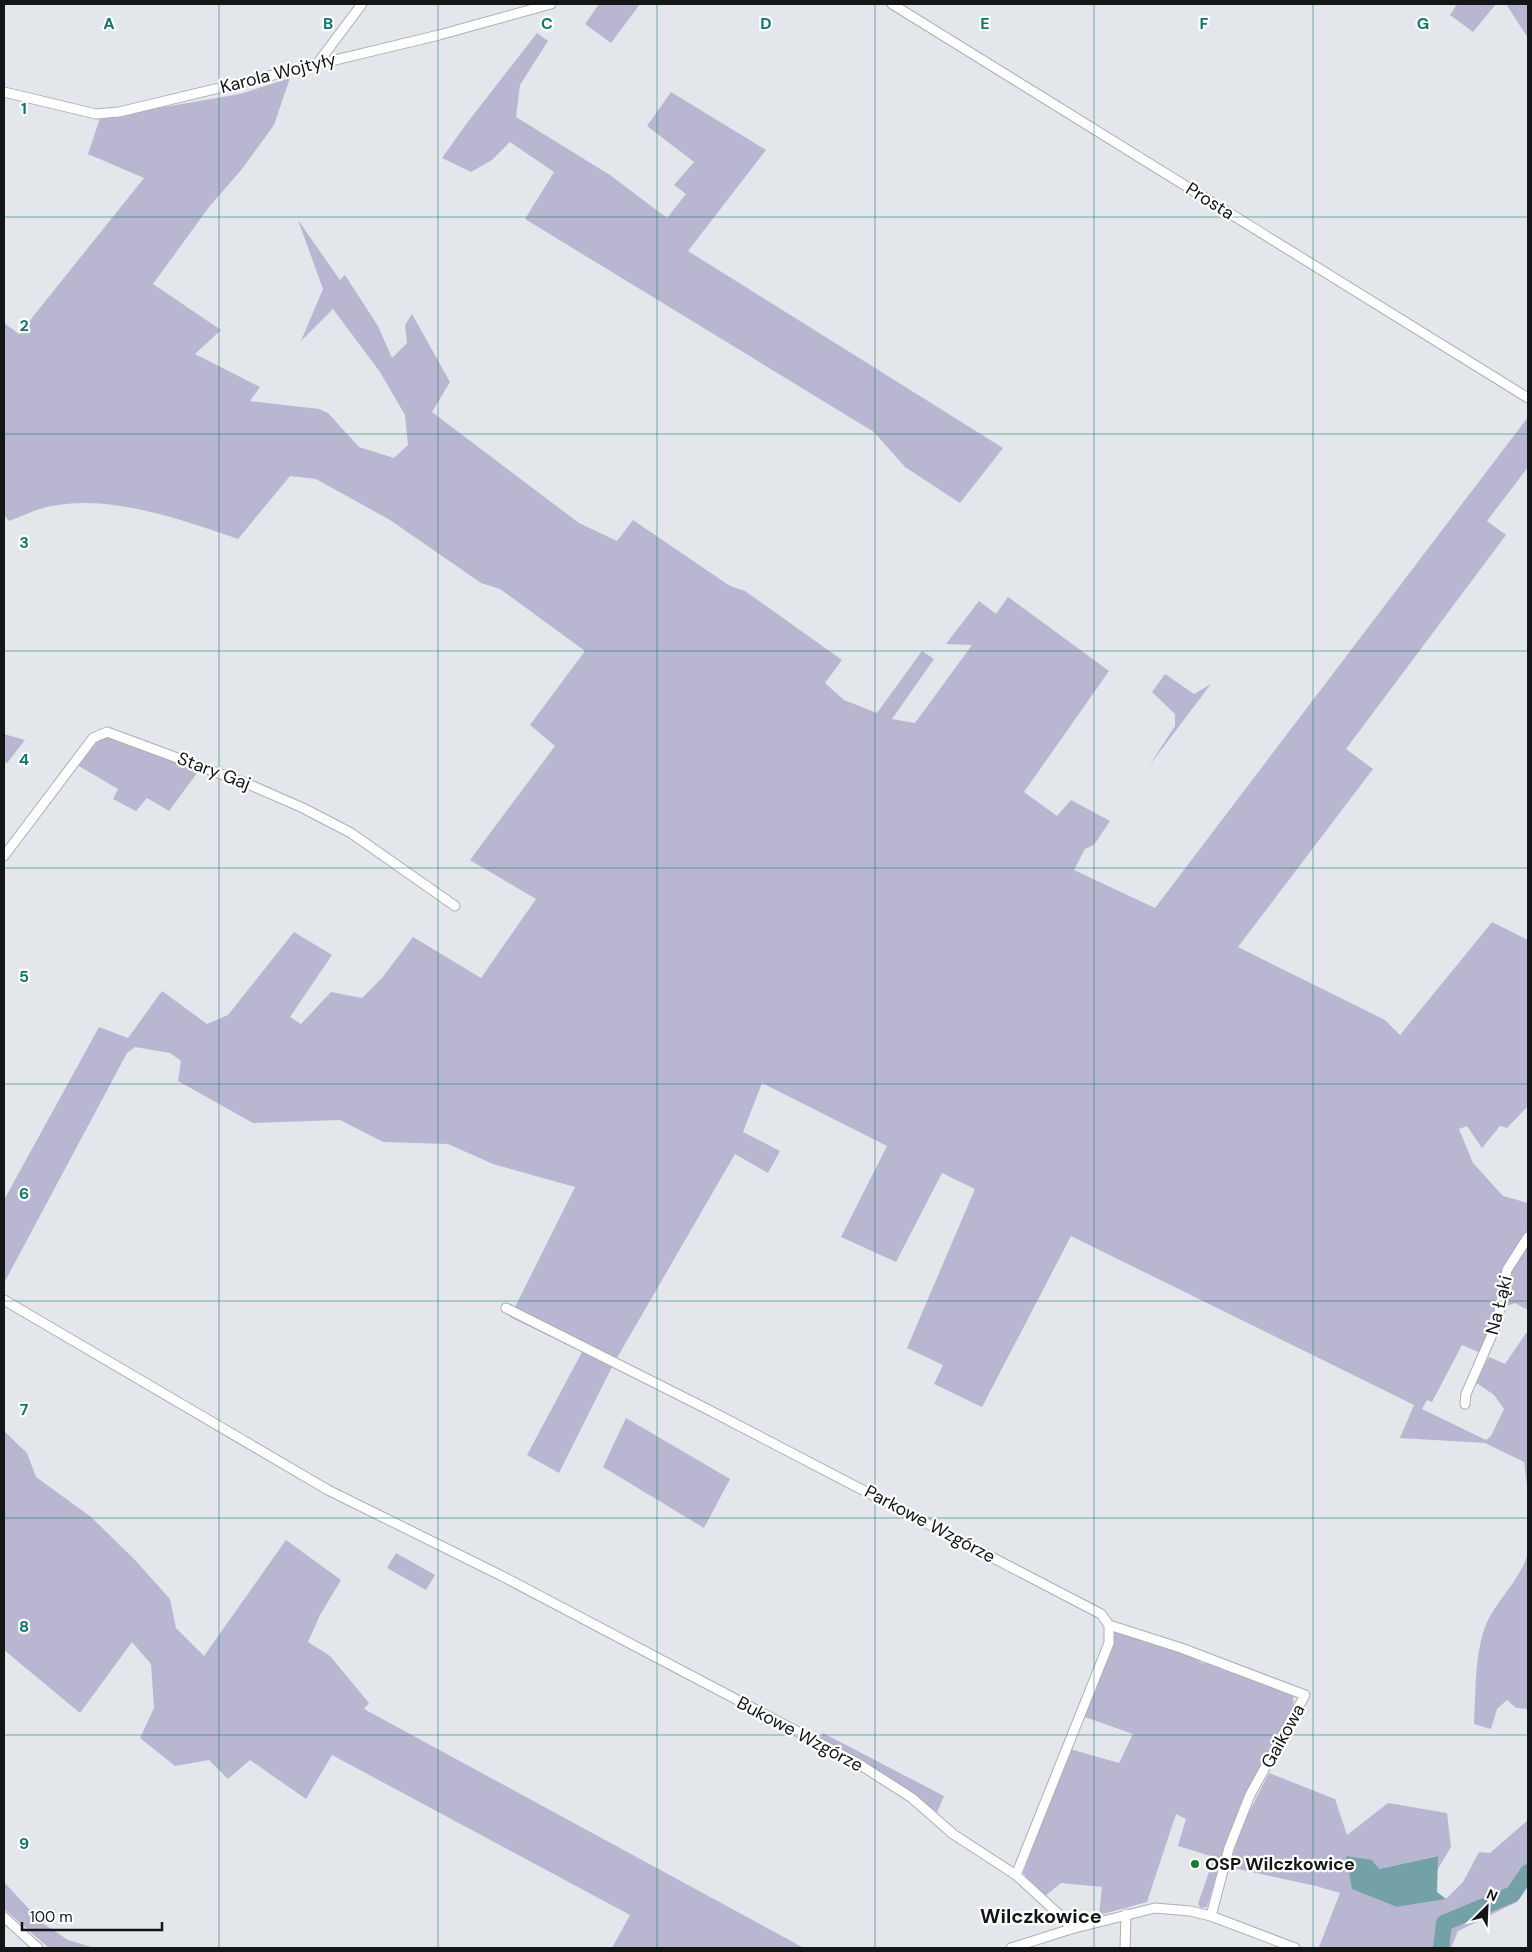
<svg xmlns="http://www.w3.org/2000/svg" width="1532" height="1952" font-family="'DM Sans',sans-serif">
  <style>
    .green { fill: #b9b6d2 }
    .water { fill: #74a0a7 }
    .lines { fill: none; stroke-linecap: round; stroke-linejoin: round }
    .river { stroke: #74a0a7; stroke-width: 16 }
    .street-casing { stroke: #acafb3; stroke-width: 11 }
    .street { stroke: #fff; stroke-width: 9 }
    .grid { fill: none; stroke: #0f766e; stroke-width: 1; stroke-opacity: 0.55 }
    .poi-dot { fill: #177c2f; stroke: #fff; stroke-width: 2 }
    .labels { text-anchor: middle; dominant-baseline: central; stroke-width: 4.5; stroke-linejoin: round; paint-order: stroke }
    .street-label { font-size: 18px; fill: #141517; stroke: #fff }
    .poi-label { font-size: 18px; font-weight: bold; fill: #141517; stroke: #fff; text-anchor: start }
    .quarter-label { font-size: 20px; font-weight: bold; fill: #141517; stroke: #fff }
    .grid-label { font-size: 16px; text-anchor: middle; font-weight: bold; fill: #0f766e; stroke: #fff; stroke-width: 4.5; stroke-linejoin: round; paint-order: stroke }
  </style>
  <rect width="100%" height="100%" fill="#e3e7eb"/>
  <g class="green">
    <path d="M599 4H640L611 43 585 24Z"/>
    <path d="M1457 4H1496L1473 32 1450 15Z"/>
    <path d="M1506 4H1528V38Z"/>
    <path d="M537 33 548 41 520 85 516 117 610 175 667 218 686 194 674 185 694 162 647 126 671 92 766 150 688 251 1003 448 960 503 905 467 874 432 525 219 554 172 510 142 492 160 471 172 442 158 467 123Z"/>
    <path d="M290 78 274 125 242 169 209 207 153 284 221 330 195 354 260 387 250 401 319 409 328 413 359 447 394 458 408 445 405 415 380 372 333 309 301 341 323 289 298 220 340 280 345 275 378 326 392 358 407 343 405 325 412 314 450 382 432 412 579 523 617 541 633 520 730 586 745 591 842 660 825 683 844 700 877 713 922 651 934 659 892 719 915 723 972 645 946 644 979 601 996 614 1008 597 1109 671 1024 792 1057 816 1071 800 1110 821 1094 845 1085 849 1074 870 1155 908 1528 417V467L1487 521 1506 535 1346 749 1373 769 1238 947 1385 1020 1400 1035 1492 922 1528 940V1106L1507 1128 1500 1126 1482 1148 1467 1126 1459 1129 1473 1163 1503 1196 1528 1203V1231L1502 1271 1494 1323 1481 1353 1462 1345 1432 1402 1427 1400 1422 1409 1486 1440 1491 1436 1504 1409 1494 1395 1475 1382 1489 1357 1505 1364 1526 1333 1528 1334V1493L1524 1462 1485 1443 1400 1438 1414 1405 1071 1236 982 1407 934 1384 943 1365 907 1348 975 1189 942 1173 896 1262 841 1237 887 1146 762 1083 743 1132 780 1151 768 1173 735 1154 614 1363 559 1473 527 1455 582 1352 510 1317 575 1187 493 1164 448 1144 383 1142 340 1120 253 1123 178 1081 181 1061 170 1053 135 1047 127 1053 4 1283V1200L99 1027 128 1038 162 991 207 1024 228 1015 294 932 332 955 290 1017 301 1024 331 992 362 998 382 978 413 937 481 978 536 899 470 860 555 746 530 725 585 651 500 589 481 583 390 520 316 479 290 476 238 539C182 520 112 494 52 506 38 508 23 516 9 521L4 515V323L19 334 144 178 88 154 100 118 240 94Z"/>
    <path d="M1165 674 1194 694 1211 684 1149 766 1175 726V714L1152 692Z"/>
    <path d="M4 734 25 740 7 763 4 762Z"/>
    <path d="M109 736 200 769 169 811 147 798 136 811 113 799 118 789 77 765 96 740Z"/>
    <path d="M1528 1247V1310L1515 1303 1506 1306 1511 1271Z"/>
    <path d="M626 1418 730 1479 704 1528 603 1467Z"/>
    <path d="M4 1431 27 1453 36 1477 91 1517 135 1560 170 1599 176 1628 204 1656 286 1540 341 1580 320 1615 308 1642 330 1656 369 1703 364 1709 804 1948H612L630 1915 332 1755 306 1799 250 1760 228 1779 209 1760 175 1766 140 1738 154 1708 151 1664 132 1642 80 1713 4 1650Z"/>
    <path d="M396 1553 435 1575 426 1590 387 1568Z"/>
    <path d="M1528 1553V1709L1516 1708 1507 1700 1497 1709 1491 1729 1474 1724C1476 1693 1474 1647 1489 1618 1501 1596 1521 1578 1528 1553Z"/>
    <path d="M1115 1631 1188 1654 1202 1663 1213 1664 1282 1689 1293 1696 1294 1707 1228 1836 1207 1907 1201 1908 1198 1904 1214 1857 1178 1846 1186 1819 1176 1814 1147 1902 1099 1915 1102 1887 1061 1883 1044 1897 1023 1873 1070 1749 1119 1763 1133 1734 1082 1716Z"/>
    <path d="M823 1733 944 1796 936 1815 874 1769 820 1738Z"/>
    <path d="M1269 1773 1335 1799 1347 1835 1388 1803 1447 1813 1451 1847 1436 1872 1437 1856 1379 1869 1397 1907 1446 1899 1463 1882 1479 1852 1490 1853 1528 1820V1885L1517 1902 1458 1931 1451 1948 1319 1947 1340 1893 1316 1886 1229 1867 1241 1828Z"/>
    <path d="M4 1882 41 1922 68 1940 95 1948H49L4 1909Z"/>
  </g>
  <path class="water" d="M1346 1856 1372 1860 1379 1869 1438 1856 1437 1892 1446 1899 1397 1907 1352 1889Z"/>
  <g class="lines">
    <path class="river" d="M1441 1948 1444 1923 1513 1894 1528 1872"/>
    <defs>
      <g id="street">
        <path d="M892 4 1528 398"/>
        <path d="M317 64 362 4"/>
        <path d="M4 92 96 114 119 112 439 35 551 4"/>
        <path d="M4 856 93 738 107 732 248 784 303 808 351 833 455 906"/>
        <path d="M4 1300 328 1490 502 1576 859 1764 912 1798 953 1834 1016 1875 1064 1919 1071 1929"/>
        <path d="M506 1308 707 1409 1101 1614 1109 1625V1643L1016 1875"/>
        <path d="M1465 1404 1466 1394 1497 1323 1507 1270 1528 1237"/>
        <path d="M1109 1625 1181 1648 1305 1695 1250 1795 1229 1848 1211 1916"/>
        <path d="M4 1917 38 1948"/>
        <path d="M1011 1948 1071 1929 1155 1908 1190 1911 1211 1916 1295 1948"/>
        <path d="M1125 1948 1126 1914"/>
      </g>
    </defs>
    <use href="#street" class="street-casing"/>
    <use href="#street" class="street"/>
  </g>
  <path class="grid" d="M219 4V1948M438 4V1948M657 4V1948M875 4V1948M1094 4V1948M1313 4V1948M4 217H1528M4 434H1528M4 651H1528M4 868H1528M4 1084H1528M4 1301H1528M4 1518H1528M4 1735H1528"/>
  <circle class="poi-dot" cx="1195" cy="1864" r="5"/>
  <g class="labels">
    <g class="street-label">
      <text transform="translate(278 73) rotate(-14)">Karola Wojtyły</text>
      <text transform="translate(1210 201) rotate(32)">Prosta</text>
      <text transform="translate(214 771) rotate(21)">Stary Gaj</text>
      <text transform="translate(1499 1305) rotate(-76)">Na Łąki</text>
      <text transform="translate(930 1524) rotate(28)">Parkowe Wzgórze</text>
      <text transform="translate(800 1734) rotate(28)">Bukowe Wzgórze</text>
      <text transform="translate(1283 1736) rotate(-61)">Gaikowa</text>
    </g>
    <g class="poi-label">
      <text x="1205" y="1864">OSP Wilczkowice</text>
    </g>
    <g class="quarter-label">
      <text x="1041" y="1916">Wilczkowice</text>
    </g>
  </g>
  <g class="grid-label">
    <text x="109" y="29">A</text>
    <text x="328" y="29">B</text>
    <text x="547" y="29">C</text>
    <text x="766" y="29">D</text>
    <text x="985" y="29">E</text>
    <text x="1204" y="29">F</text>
    <text x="1423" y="29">G</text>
    <text x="24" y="114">1</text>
    <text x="24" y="331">2</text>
    <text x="24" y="548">3</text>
    <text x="24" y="765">4</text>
    <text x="24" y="982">5</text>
    <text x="24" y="1199">6</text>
    <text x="24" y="1415">7</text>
    <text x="24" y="1632">8</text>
    <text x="24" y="1849">9</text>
  </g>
  <rect width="1532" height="1952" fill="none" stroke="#141517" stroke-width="10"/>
  <g transform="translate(1487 1907) rotate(24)" stroke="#ffffff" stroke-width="4" paint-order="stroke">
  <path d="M0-4L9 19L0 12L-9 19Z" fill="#141517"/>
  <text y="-8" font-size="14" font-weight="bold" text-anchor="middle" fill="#141517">N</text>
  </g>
  <path d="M22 1922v8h140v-8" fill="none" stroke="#141517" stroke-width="2.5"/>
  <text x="30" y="1922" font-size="15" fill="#141517" stroke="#ffffff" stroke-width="4" paint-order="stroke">100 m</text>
</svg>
